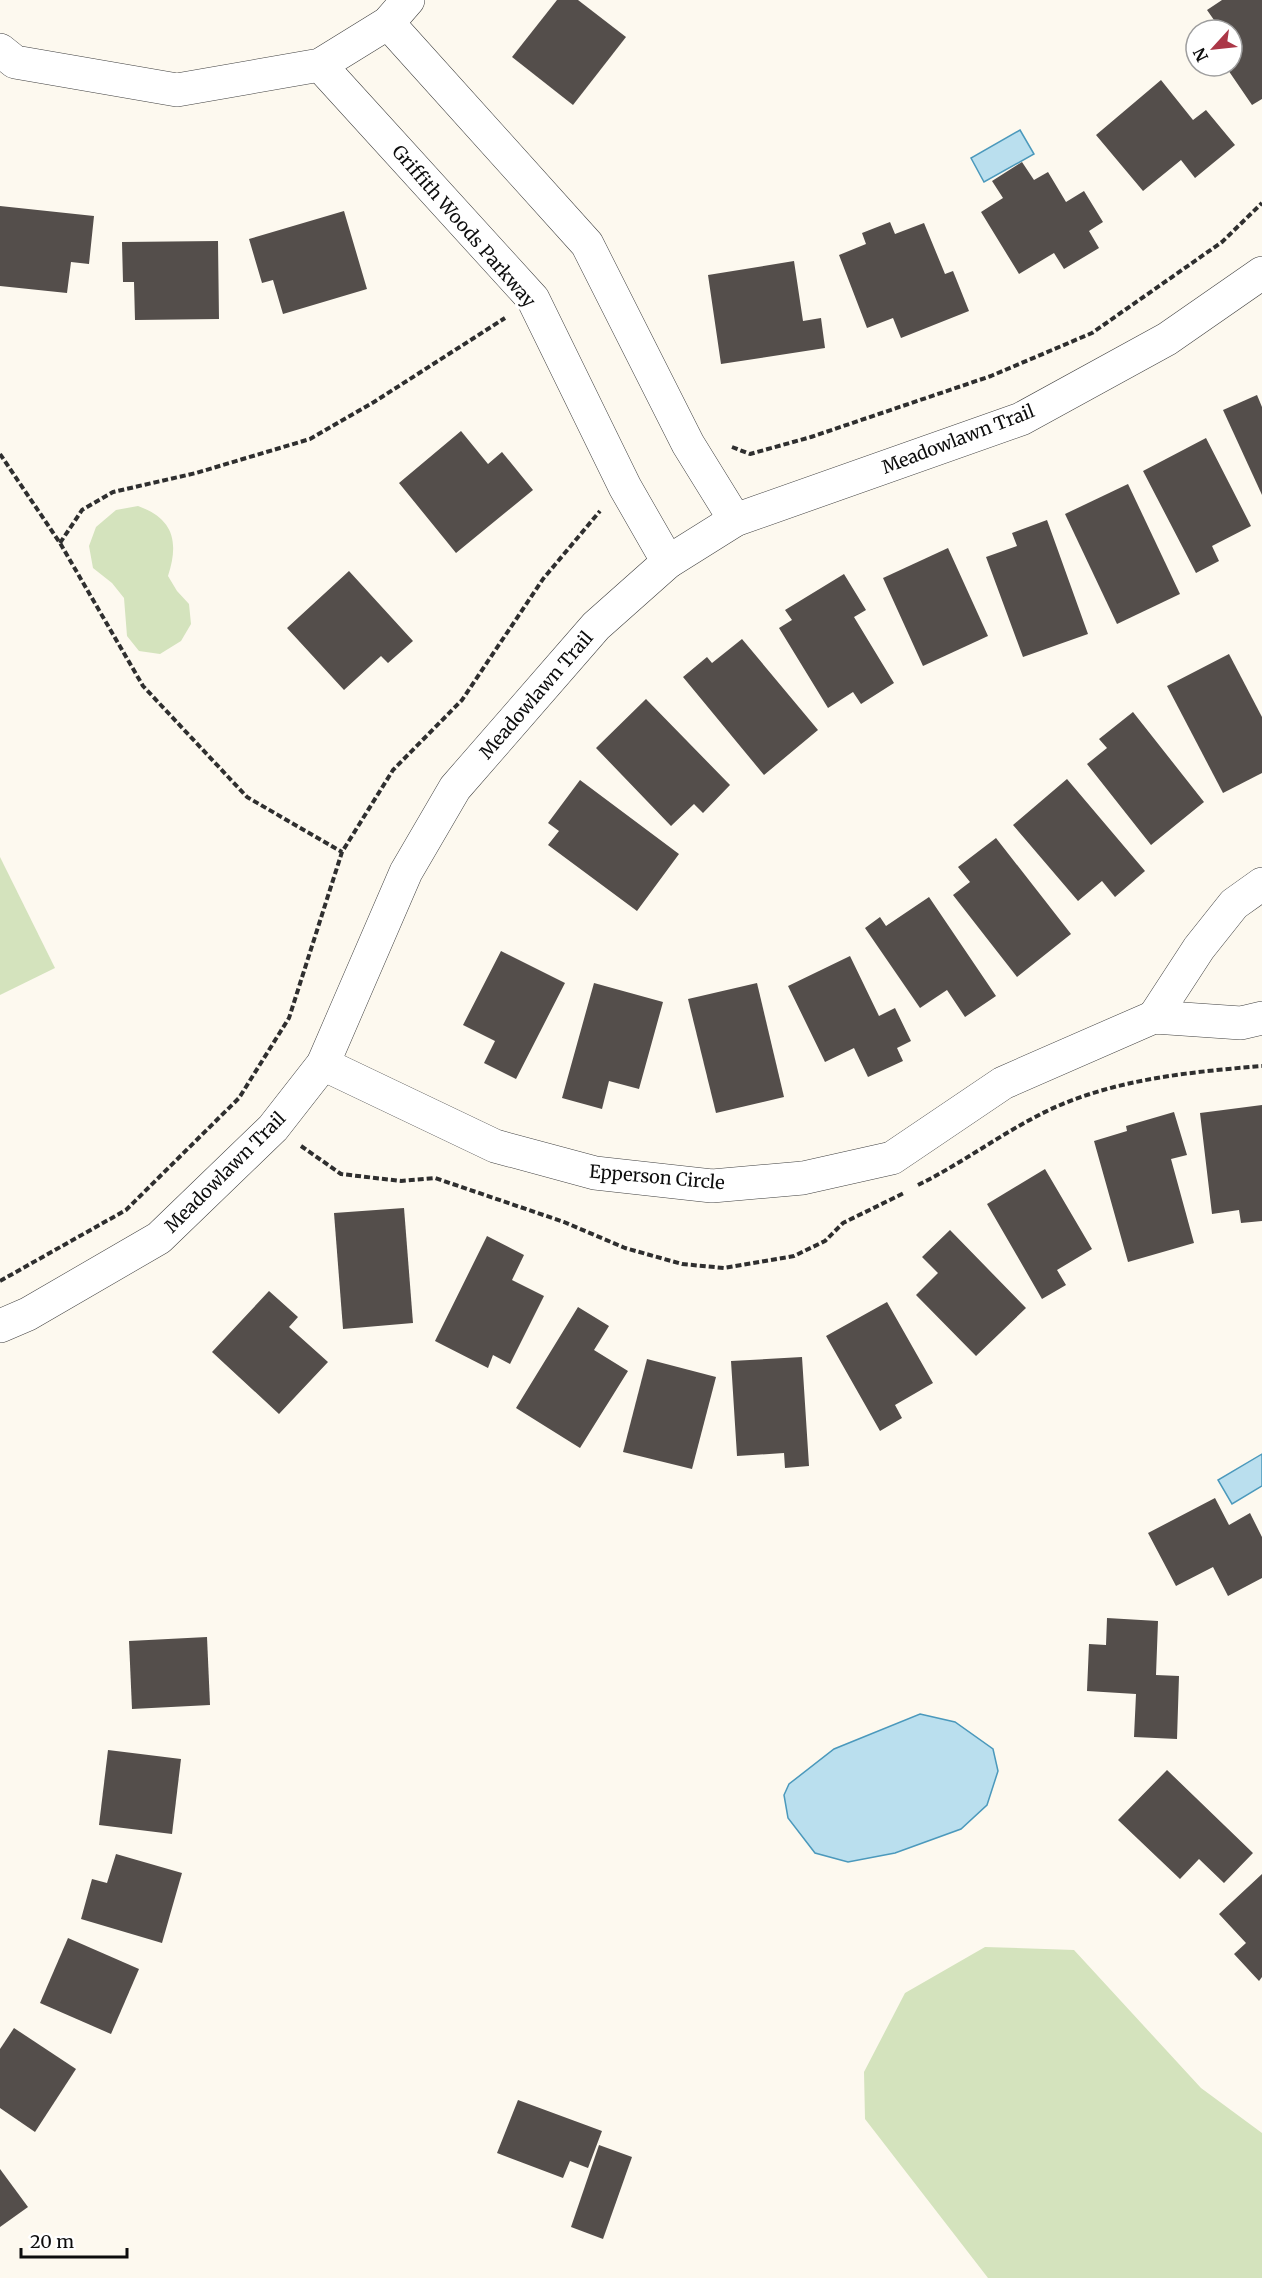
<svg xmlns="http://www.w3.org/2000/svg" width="1262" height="2278" font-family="Merriweather,serif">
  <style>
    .green { fill: #d4e3bd }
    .water { fill: #badfee; stroke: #4b99bc; stroke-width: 1.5 }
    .building { fill: #544e4b }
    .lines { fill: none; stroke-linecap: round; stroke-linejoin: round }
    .minor-casing { stroke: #404040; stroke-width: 34 }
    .path { stroke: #2f2f2f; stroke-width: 4; stroke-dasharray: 6 3; stroke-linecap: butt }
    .minor { stroke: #fff; stroke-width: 33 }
    .labels { text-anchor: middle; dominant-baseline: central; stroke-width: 6; stroke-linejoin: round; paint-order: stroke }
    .street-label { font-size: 18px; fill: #0d0d0d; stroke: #fff }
  </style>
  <rect width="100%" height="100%" fill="#fdf9ef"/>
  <g class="green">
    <path d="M138 506C174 519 179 542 168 576L177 591 189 604 191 624 181 641 160 654 139 651 127 636 124 598 112 583 93 568 89 546 96 527 116 510Z"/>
    <path d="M0 857 55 968 0 995Z"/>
    <path d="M985 1947 1074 1950 1201 2088 1262 2133V2278H988L865 2119 864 2072 905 1993Z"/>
  </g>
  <g class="water">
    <path d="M1020 130 1034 154 984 182 971 158Z"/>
    <path d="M1262 1454V1486L1232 1504 1218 1480Z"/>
    <path d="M920 1714 955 1722 993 1749 998 1771 987 1805 961 1829 895 1853 848 1862 815 1853 788 1818 784 1795 789 1784 834 1749Z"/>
  </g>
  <g class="building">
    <path d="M557 0H578L626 37 573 105 512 57Z"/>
    <path d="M1222 0H1262V99L1252 105 1226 67 1232 66V63L1239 58 1232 47V30H1221L1207 10Z"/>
    <path d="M1161 80 1193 120 1206 110 1235 145 1195 178 1181 160 1143 191 1096 135Z"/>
    <path d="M1022 162 1034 180 1048 172 1066 202 1084 191 1103 222 1089 231 1099 248 1064 269 1054 253 1019 274 981 212 1003 198 992 181Z"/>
    <path d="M0 206 94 216 89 264 71 262 67 293 0 286Z"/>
    <path d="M344 211 367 289 283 314 273 280 262 283 249 239Z"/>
    <path d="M890 222 895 234 924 223 945 274 953 271 969 311 901 338 893 318 867 328 839 255 866 244 862 233Z"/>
    <path d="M218 241 219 319 135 320 134 282H123L122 242Z"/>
    <path d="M794 261 803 321 821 318 825 348 721 364 708 275Z"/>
    <path d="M1257 395 1262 407V495L1223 410Z"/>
    <path d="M461 431 488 464 502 452 533 490 456 553 399 483Z"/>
    <path d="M1206 438 1251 526 1212 546 1219 561 1196 573 1143 471Z"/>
    <path d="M1128 484 1180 594 1117 624 1065 514Z"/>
    <path d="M1047 520 1088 634 1023 657 986 557 1017 546 1012 533Z"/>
    <path d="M948 548 988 636 923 666 883 578Z"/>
    <path d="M349 571 413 641 388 663 381 656 344 690 287 628Z"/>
    <path d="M844 574 866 610 854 617 894 683 861 704 853 692 828 708 779 628 792 620 785 610Z"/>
    <path d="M742 639 818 730 764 775 683 677 707 657 712 663Z"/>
    <path d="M1229 654 1262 717V773L1223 793 1167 686Z"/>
    <path d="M646 699 730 785 703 813 694 804 671 826 596 748Z"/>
    <path d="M1133 712 1204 802 1151 845 1087 764 1107 748 1099 739Z"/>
    <path d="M1067 779 1145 871 1115 897 1102 881 1078 901 1013 825Z"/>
    <path d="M580 780 679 854 637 911 548 845 559 831 548 823Z"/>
    <path d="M996 838 1071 934 1017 977 953 895 970 882 958 867Z"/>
    <path d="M929 897 996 996 965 1017 947 990 920 1008 865 928 880 917 886 926Z"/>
    <path d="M501 951 565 983 516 1079 484 1063 495 1041 463 1025Z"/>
    <path d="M850 956 879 1016 895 1008 911 1041 897 1048 903 1061 868 1077 854 1048 825 1062 788 986Z"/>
    <path d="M594 983 663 1002 639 1089 609 1081 602 1109 562 1098Z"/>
    <path d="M757 983 784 1097 716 1113 688 999Z"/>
    <path d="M1262 1105V1221L1241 1223 1239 1210 1212 1214 1200 1113Z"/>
    <path d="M1174 1112 1187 1155 1171 1159 1194 1243 1128 1262 1094 1141 1127 1131 1126 1126Z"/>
    <path d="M1045 1169 1092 1249 1057 1270 1066 1285 1042 1299 987 1204Z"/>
    <path d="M404 1208 413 1323 343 1329 334 1213Z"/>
    <path d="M950 1230 1026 1308 976 1356 916 1295 938 1273 922 1257Z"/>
    <path d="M487 1236 524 1255 512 1280 544 1296 510 1364 493 1355 488 1368 435 1341Z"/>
    <path d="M269 1291 298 1317 289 1327 328 1362 279 1414 212 1352Z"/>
    <path d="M887 1302 933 1383 895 1405 902 1418 880 1431 826 1336Z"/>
    <path d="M578 1307 609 1326 594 1350 628 1371 580 1448 516 1408Z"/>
    <path d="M802 1357 809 1466 785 1468 784 1453 737 1456 731 1361Z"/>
    <path d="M647 1359 716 1377 692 1469 623 1452Z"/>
    <path d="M1215 1498 1229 1525 1250 1513 1262 1537V1578L1228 1596 1213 1567 1176 1586 1148 1533Z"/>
    <path d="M1107 1618 1158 1621 1156 1675 1179 1676 1177 1739 1134 1737 1136 1694 1087 1691 1089 1644 1106 1645Z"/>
    <path d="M207 1637 210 1705 132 1709 129 1641Z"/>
    <path d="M108 1750 181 1759 172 1834 99 1825Z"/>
    <path d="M1167 1770 1253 1853 1224 1883 1199 1859 1180 1879 1118 1820Z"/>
    <path d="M116 1854 182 1873 162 1943 81 1919 92 1879 107 1883Z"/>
    <path d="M1262 1874V1977L1259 1981 1234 1954 1246 1943 1219 1914Z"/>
    <path d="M68 1938 139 1969 111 2034 40 2003Z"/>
    <path d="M14 2028 76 2069 35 2132 0 2108V2049Z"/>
    <path d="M518 2100 602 2131 588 2168 570 2161 563 2178 497 2153Z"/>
    <path d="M599 2145 632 2157 603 2239 571 2227Z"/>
    <path d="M0 2169 28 2207 0 2227Z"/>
  </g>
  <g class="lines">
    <defs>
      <g id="minor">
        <path d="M388 23 587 244 688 444 735 520"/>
        <path d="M0 50 15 62 177 90 320 65 388 23 408 0"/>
        <path d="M320 65 533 299 625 487 668 562"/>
        <path d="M1154 1017 1199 948 1234 904 1262 884"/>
        <path d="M323 1064 495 1146 595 1173 712 1186 803 1178 892 1158 1003 1083 1154 1017 1241 1023 1262 1018"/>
        <path d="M0 1326 28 1314 159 1238 273 1128 323 1064 406 872 455 788 596 626 668 562 735 520 1021 419 1167 339 1262 273"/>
      </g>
    </defs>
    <use href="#minor" class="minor-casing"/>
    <g class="path">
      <path d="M732 447 750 454 811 437 991 376 1092 333 1222 242 1262 203"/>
      <path d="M0 454 60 543 143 686 247 797 342 852"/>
      <path d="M60 543 82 510 113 492 196 473 310 439 374 402 505 318"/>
      <path d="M301 1146 341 1174 401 1181 435 1178 564 1222 625 1248 682 1264 724 1268 794 1256 825 1241 843 1223 904 1193"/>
      <path d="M918 1185C963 1163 1003 1132 1049 1110 1115 1079 1190 1072 1262 1066"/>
      <path d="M0 1281 126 1210 239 1098 289 1018 342 852 393 770 462 700 543 579 600 511"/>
    </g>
    <use href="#minor" class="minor"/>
  </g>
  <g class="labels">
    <g class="street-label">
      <text transform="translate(464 226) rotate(49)">Griffith Woods Parkway</text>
      <text transform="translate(958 439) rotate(-21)">Meadowlawn Trail</text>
      <text transform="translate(536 695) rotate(-49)">Meadowlawn Trail</text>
      <text transform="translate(225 1172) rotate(-45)">Meadowlawn Trail</text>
      <text transform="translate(657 1177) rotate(5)">Epperson Circle</text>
    </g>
  </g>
  <g transform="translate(1214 48) rotate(243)"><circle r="28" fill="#ffffff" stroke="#9e9e9e" stroke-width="1.5"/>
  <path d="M0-4.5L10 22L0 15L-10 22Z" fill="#ab3747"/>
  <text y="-9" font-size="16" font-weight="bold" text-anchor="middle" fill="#0d0d0d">N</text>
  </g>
  <path d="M21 2248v9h106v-9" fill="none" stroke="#0d0d0d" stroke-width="3"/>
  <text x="30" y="2248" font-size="18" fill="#0d0d0d" stroke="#ffffff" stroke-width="4.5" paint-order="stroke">20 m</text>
</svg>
